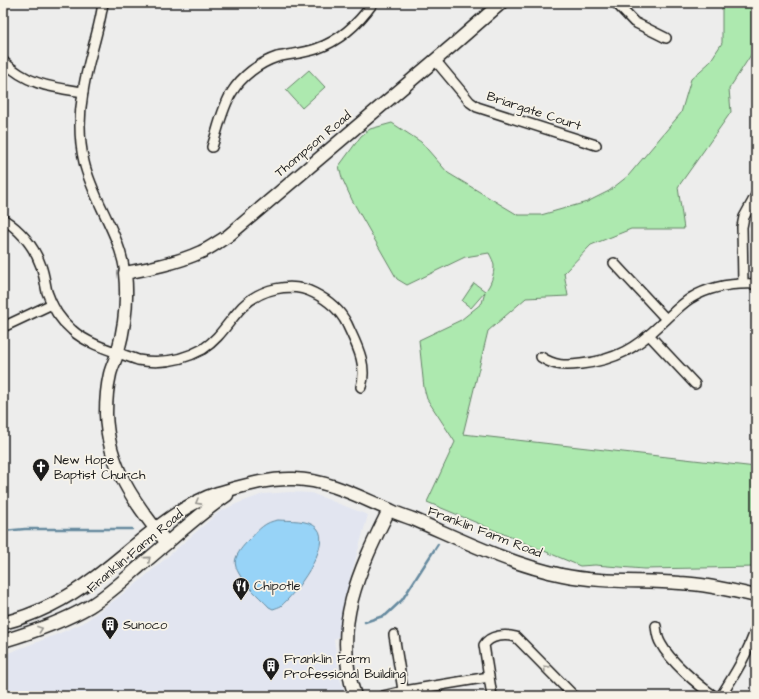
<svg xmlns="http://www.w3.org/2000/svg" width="759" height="699" font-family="'Architects Daughter',sans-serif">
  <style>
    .built { fill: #e2e5f0 }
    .green { fill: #ade9af; stroke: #648266 }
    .water { fill: #97d3f7; stroke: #668a9f }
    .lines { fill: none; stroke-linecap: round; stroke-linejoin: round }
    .stream { stroke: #668a9f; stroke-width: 2.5 }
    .street-casing { stroke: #1c1c1c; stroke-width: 12 }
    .secondary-casing { stroke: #1c1c1c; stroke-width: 15 }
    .street { stroke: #f7f3e8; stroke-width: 9 }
    .secondary { stroke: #f7f3e8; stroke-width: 12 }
    .oneway { stroke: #94928c }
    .labels { text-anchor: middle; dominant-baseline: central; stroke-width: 3.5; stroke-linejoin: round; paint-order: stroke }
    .street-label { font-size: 13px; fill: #1c1c1c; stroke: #f7f3e8 }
    .poi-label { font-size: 13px; fill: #1c1c1c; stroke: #f7f3e8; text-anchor: start }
  </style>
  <rect width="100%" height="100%" fill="#ededec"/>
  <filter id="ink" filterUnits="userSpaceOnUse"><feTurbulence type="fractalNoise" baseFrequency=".025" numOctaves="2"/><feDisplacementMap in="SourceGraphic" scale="8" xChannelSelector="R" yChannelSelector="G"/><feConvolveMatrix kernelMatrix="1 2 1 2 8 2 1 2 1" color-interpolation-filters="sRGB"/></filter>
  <g filter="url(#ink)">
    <path class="built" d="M290 492 311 493 368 515 344 600 339 636 334 640 340 679 346 696H3V655L58 634 83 623 135 585 219 512 236 504 263 494Z"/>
    <g class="green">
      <path d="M722 3H756V47L729 89 731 112 678 187 684 229H631L591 245 564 273 568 296 526 298 488 331 463 434 756 467V567L644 569 595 565 580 566 427 502 455 442 427 399 424 388 419 340 461 320 482 303 485 292 471 308 462 301 474 283 485 291C491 286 494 274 494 266 494 262 491 257 489 253L465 257 407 285 397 279 352 200 342 178 339 166 361 136 370 129 392 123 421 142 448 173 518 215H541L587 202 609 191 628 176 681 113 691 79 709 63 722 43Z"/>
      <path d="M309 70 325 87 302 108 286 90Z"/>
    </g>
    <path class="water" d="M278 520C290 521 308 519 317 528 333 545 294 595 281 606 279 607 276 608 273 609L269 607C260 597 230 573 236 558 239 550 245 544 251 538 259 529 265 522 278 520Z"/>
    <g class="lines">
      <g class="stream">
        <path d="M3 531 25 529H132"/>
        <path d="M365 622 386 615 402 600 438 544"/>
      </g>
      <defs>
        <g id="street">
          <path d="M103 3C99 33 87 62 83 92 79 115 79 140 84 162 93 201 120 233 125 273"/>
          <path d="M616 3 634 22 666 38"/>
          <path d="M435 60 470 102 477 107 596 145"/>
          <path d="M3 61C28 85 50 87 83 92"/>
          <path d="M212 147C218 129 222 108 232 92 242 76 259 63 277 57 290 54 304 53 316 49 339 41 359 23 373 3"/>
          <path d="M3 219C20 230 34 246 41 266 44 274 45 283 47 292 52 307 60 320 72 330 88 345 117 352 138 360 160 364 183 360 203 349 220 338 228 322 242 307 260 289 291 281 314 293 328 300 340 310 347 324 356 344 368 364 361 387"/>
          <path d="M614 263 666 319"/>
          <path d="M743 283 742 227 744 217 756 195"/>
          <path d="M3 327 52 304"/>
          <path d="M649 335 695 384"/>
          <path d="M541 357C554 366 566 366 581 364 616 360 636 348 661 324 671 315 680 305 691 298 711 286 734 283 756 284"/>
          <path d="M656 626C657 633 657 638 661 644 670 661 698 685 714 696"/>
          <path d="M394 635 404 696"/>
          <path d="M383 696 404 691 489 677"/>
          <path d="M492 696 484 645C490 635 505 634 516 637L574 696"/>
          <path d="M721 696C735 674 748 653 756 628"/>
        </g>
        <g id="secondary">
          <path d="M167 543C134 503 108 467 106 414 106 401 107 387 110 374 112 366 116 359 118 351 125 325 128 300 125 273 151 268 177 263 201 252 211 248 219 241 228 236L453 45 501 3"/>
          <path d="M3 623C35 615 68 598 94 578 131 551 173 507 218 493 243 486 268 478 294 479 329 480 359 497 390 510 397 514 405 516 413 519 462 540 509 564 562 575 601 583 640 580 680 583 705 584 731 590 756 596"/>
          <path d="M3 641C33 632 63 622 90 606 108 595 124 580 140 566 169 542 196 516 227 495"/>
          <path d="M355 696C331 628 359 570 389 510"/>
        </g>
      </defs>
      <use href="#street" class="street-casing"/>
      <use href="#secondary" class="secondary-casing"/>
      <use href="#street" class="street"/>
      <use href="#secondary" class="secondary"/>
    </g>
    <defs><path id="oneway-chevron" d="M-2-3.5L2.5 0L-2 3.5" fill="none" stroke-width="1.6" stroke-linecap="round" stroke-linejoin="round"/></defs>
    <g class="oneway">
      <use href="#oneway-chevron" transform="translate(198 502) rotate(151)"/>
      <use href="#oneway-chevron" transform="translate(148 559) rotate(-41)"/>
      <use href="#oneway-chevron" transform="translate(40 629) rotate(-20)"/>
      <use href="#oneway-chevron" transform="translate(546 668) rotate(-135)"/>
    </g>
  </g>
  <defs>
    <symbol id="church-pin" viewBox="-11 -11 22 30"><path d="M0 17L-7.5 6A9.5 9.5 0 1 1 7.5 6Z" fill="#1c1c1c" stroke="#f7f3e8"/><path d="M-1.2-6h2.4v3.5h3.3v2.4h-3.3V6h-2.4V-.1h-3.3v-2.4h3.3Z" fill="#fff"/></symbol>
    <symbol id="restaurant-pin" viewBox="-11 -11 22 30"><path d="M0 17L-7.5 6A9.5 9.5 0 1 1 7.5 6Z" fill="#1c1c1c" stroke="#f7f3e8"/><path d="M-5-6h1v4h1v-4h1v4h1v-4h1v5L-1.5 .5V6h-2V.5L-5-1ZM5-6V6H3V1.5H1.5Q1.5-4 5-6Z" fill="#fff"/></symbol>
    <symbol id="building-pin" viewBox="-11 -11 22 30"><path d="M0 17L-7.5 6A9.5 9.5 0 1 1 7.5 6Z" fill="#1c1c1c" stroke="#f7f3e8"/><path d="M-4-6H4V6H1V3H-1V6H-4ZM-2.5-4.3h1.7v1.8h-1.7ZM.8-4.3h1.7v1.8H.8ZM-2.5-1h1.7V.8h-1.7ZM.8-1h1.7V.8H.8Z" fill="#fff"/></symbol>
  </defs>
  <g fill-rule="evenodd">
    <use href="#church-pin" x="31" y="457" width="20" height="27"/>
    <use href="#restaurant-pin" x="231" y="576" width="20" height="27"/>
    <use href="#building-pin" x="100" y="615" width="20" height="27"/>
    <use href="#building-pin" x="261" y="656" width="20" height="27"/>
  </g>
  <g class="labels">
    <g class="street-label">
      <text transform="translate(534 111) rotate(18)">Briargate Court</text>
      <text transform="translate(313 144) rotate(-40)">Thompson Road</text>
      <text transform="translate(485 532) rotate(21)">Franklin Farm Road</text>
      <text transform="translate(135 551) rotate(-40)">Franklin Farm Road</text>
    </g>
    <g class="poi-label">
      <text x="54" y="460">New Hope<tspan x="54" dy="15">Baptist Church</tspan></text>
      <text x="254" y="586">Chipotle</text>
      <text x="123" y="625">Sunoco</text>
      <text x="284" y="659">Franklin Farm<tspan x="284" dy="15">Professional Building</tspan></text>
    </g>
  </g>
  <rect width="759" height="699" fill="none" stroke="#f7f3e8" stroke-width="16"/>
  <rect x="8" y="8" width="743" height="683" fill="none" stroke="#1c1c1c" stroke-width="1.5" filter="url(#ink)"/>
</svg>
